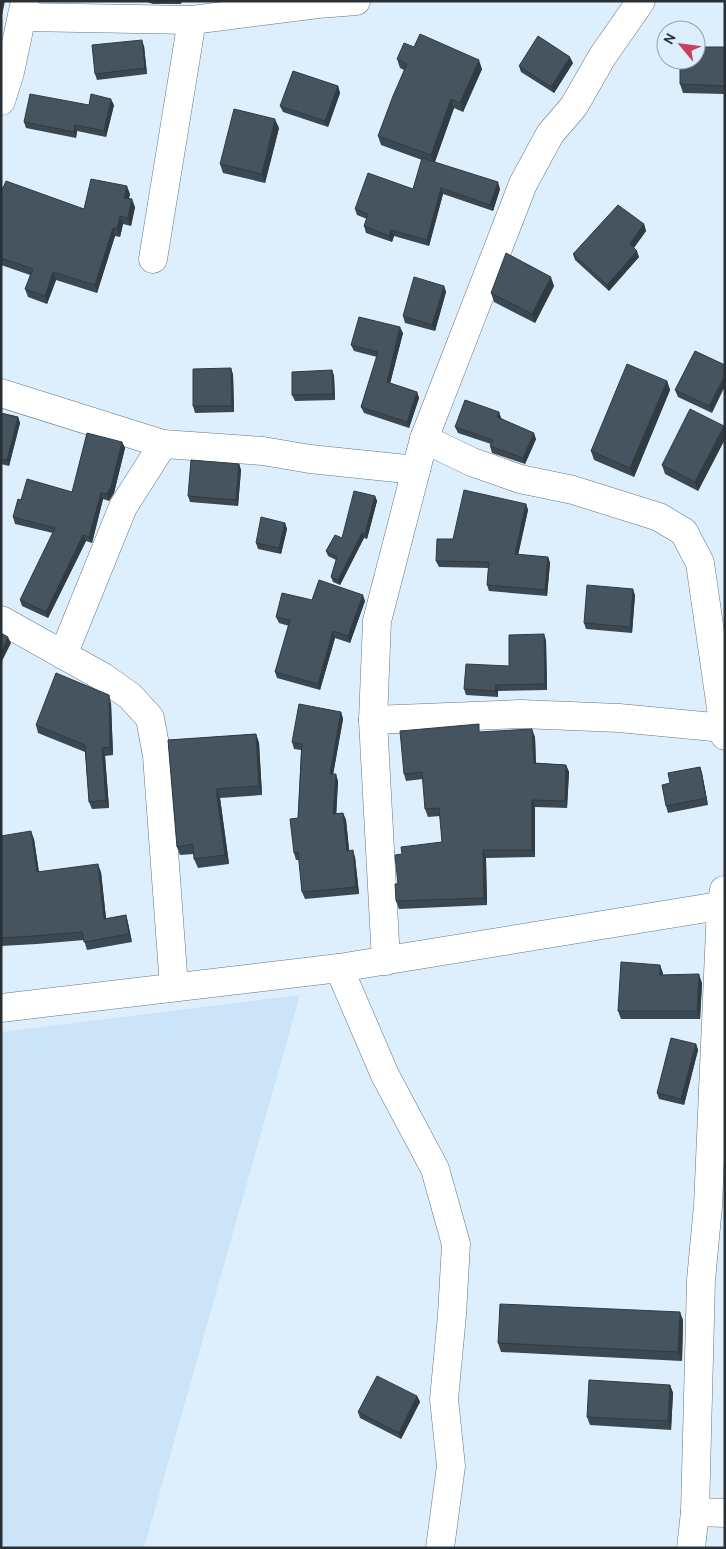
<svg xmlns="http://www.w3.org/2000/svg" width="726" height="1549" font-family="Cabin,sans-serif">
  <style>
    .built { fill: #cce4f7 }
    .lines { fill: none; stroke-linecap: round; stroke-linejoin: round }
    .minor-casing { stroke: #657581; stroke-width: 29 }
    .minor { stroke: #fff; stroke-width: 28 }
    .wall { fill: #3b4852 }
    .shaded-wall { fill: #303b42 }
    .building { fill: #45545f; stroke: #303b42 }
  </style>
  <rect width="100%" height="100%" fill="#ddeffd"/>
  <path class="built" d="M300 995 144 1548H1V1032Z"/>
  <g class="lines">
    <defs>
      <g id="minor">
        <path d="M22 17 192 20 318 4 356 1"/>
        <path d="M1 101 10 72 25 1"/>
        <path d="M153 259 192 20"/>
        <path d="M1 393 163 444 263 451 310 459 416 470"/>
        <path d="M424 439 472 462 520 479 573 490 659 517 684 532 700 563 725 736"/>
        <path d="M1 620 103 677 130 696 150 718 157 756 174 987"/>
        <path d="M63 655 123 507 163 444"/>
        <path d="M373 720 521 714 619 718 724 728"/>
        <path d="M386 961 373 720 377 621 424 439 523 184 550 134 574 106 602 57 641 1"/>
        <path d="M339 968 385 1075 435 1169 456 1244 452 1315 444 1399 451 1466 440 1548"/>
        <path d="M1 1008 339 968 725 905"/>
        <path d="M695 1512 725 1513"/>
        <path d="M691 1548 695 1512 701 1280 708 1206 721 906 724 890"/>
      </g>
    </defs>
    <use href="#minor" class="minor-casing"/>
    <use href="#minor" class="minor"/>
  </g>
  <g class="wall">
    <path d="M144 1H182L181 4H153Z"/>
    <path d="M144 46 147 74 97 80 95 74Z"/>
    <path d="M414 47 482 69 463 112 454 108 435 162 500 189 493 211 443 194 429 246 394 236 392 242 366 233 364 226 367 219 357 215 355 209 413 189 422 160 381 145 378 136 404 70 400 68 397 59Z"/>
    <path d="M725 47V94L683 93 680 84Z"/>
    <path d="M573 63 554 93 521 72 519 66Z"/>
    <path d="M338 86 340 93 328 127 283 112 280 106Z"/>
    <path d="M89 105H114L106 137 77 131 76 138 26 128 24 122Z"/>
    <path d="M279 128 265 183 223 173 220 164Z"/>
    <path d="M1 187 84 209 130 194 129 198 135 207 131 226 123 224 120 237 115 236 97 293 56 280 47 304 28 297 25 289 30 275 1 265Z"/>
    <path d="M644 224 646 231 634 248 639 257 609 291 575 260 573 254Z"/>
    <path d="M444 286 446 292 435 331 405 323 403 316Z"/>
    <path d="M554 286 535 323 494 302 491 293Z"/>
    <path d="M403 333 390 383 417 392 419 398 409 428 364 413 361 407 377 357 354 351 351 345Z"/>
    <path d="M695 351 712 413 678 397 675 390Z"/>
    <path d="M332 370 334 376 335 400 295 401 292 395Z"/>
    <path d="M233 374 234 412 195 413 193 406Z"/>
    <path d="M667 381 670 390 634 477 594 460 591 451Z"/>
    <path d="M499 412 501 418 536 439 525 464 492 453 490 446 491 444 458 433 455 427Z"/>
    <path d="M1 413 18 417 20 423 9 466 1 464Z"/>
    <path d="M724 426 725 428V439L698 491 665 474 662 465Z"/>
    <path d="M122 442 125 448 114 493 109 501 103 499 92 543 86 541 48 618 22 606 20 600 53 533 15 524 13 517 21 500 72 492Z"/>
    <path d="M239 464 241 470 238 506 190 502 188 496Z"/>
    <path d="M375 496 377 501 367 539 364 538 340 585 333 582 331 577 336 560 328 556 326 551 342 538Z"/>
    <path d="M526 504 528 510 518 555 548 557 550 563 547 596 489 591 487 585 488 568 439 567 436 561 453 539Z"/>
    <path d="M285 523 287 529 281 554 258 549 256 543Z"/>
    <path d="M635 595 632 633 586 629 584 623Z"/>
    <path d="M312 600 365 601 350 643 335 638 320 690 277 678 275 672 289 626 279 623 276 617Z"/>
    <path d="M546 640 547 690 498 691V697L466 695 464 689 509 666Z"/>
    <path d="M111 703 113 755 105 756 109 808 92 809 89 802 85 752 38 733 36 725Z"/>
    <path d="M341 712 343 719 333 774 338 781 336 814 343 813 346 820 349 850 355 857 359 894 305 899 302 892 299 860H296L294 853 298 818 301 750 294 749 292 742Z"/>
    <path d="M481 732 535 737 536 763 566 765 569 772 567 808 535 807V857L486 858 487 905 399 909 396 901 398 884 402 854 442 842 440 816 428 817 425 809 423 779 406 781 404 774Z"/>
    <path d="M256 734 259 743 262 795 220 798 229 864 198 868 194 859V854L180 855 177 847 168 740Z"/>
    <path d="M700 767 702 773 708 805 668 813 666 806 670 783Z"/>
    <path d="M1 836 34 839 39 872H101L106 919 126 915 128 923 132 942 87 950 84 940 37 944 1 946Z"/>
    <path d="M663 973V975L702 983 700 1019H621L618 1011Z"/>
    <path d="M696 1044 698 1050 684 1105 659 1099 657 1093Z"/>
    <path d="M683 1320 682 1361 501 1352 498 1343Z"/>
    <path d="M670 1385 673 1393 671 1430 590 1425 587 1417Z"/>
    <path d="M417 1396 420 1402 401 1439 360 1418 358 1412Z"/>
  </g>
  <g class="shaded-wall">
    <path d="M1 1H5L1 20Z"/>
    <path d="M142 40 144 46 147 74 145 68Z"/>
    <path d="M570 57 573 63 554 93 551 87Z"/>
    <path d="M479 60 482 69 463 112 460 103Z"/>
    <path d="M338 86 340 93 328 127 325 121Z"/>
    <path d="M111 99 114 105 106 137 104 131Z"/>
    <path d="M451 99 454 108 434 164 431 155Z"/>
    <path d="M275 119 279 128 265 183 262 174Z"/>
    <path d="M75 125 77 131 76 138 74 132Z"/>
    <path d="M498 182 500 189 493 211 490 205Z"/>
    <path d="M127 186 130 194 127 206 124 198Z"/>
    <path d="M441 188 443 194 429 246 427 240Z"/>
    <path d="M132 199 135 207 131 226 128 218Z"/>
    <path d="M120 216 123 224 120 237 117 229Z"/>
    <path d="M644 224 646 231 632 250 630 244Z"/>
    <path d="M113 228 115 236 97 293 95 285Z"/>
    <path d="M391 230 394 236 392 242 389 236Z"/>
    <path d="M637 251 639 257 609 291 607 285Z"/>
    <path d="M53 272 56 280 47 304 45 296Z"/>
    <path d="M551 277 554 286 535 323 532 314Z"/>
    <path d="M444 286 446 292 435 331 432 325Z"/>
    <path d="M400 327 403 333 389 388 387 382Z"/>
    <path d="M231 368 233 374 234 412 232 406Z"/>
    <path d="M332 370 334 376 335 400 333 394Z"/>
    <path d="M725 375V386L712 413 709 406Z"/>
    <path d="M667 381 670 390 634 477 630 468Z"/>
    <path d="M417 392 419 398 409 428 407 422Z"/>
    <path d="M499 412 501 418 499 423 497 417Z"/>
    <path d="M18 417 20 423 9 466 7 460Z"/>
    <path d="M724 426 725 428V439L698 491 695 482Z"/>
    <path d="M534 433 536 439 525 464 523 458Z"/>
    <path d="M122 442 125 448 114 493 109 501 107 494Z"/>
    <path d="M239 464 241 470 238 506 236 500Z"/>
    <path d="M101 493 103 499 92 543 89 537Z"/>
    <path d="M375 496 377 501 367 539 365 534Z"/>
    <path d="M526 504 528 510 517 560 515 554Z"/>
    <path d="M285 523 287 529 281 554 279 548Z"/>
    <path d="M362 533 364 538 340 585 338 580Z"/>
    <path d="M83 535 86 541 48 618 46 612Z"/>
    <path d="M548 557 550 563 547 596 545 590Z"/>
    <path d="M633 589 635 595 632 633 630 627Z"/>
    <path d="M363 595 365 601 350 643 348 636Z"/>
    <path d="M333 631 335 638 320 690 318 684Z"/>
    <path d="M544 634 546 640 547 690 545 684Z"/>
    <path d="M8 637 11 643 1 663V652Z"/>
    <path d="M496 685 498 691V697L495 691Z"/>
    <path d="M109 695 111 703 113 755 110 747Z"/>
    <path d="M341 712 343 719 332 781 330 774Z"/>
    <path d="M532 729 535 737 536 771 534 763Z"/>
    <path d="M256 734 259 743 262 795 259 786Z"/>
    <path d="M102 748 105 756 109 808 106 800Z"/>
    <path d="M566 765 569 772 567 808 565 801Z"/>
    <path d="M700 767 702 773 708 805 706 798Z"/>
    <path d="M336 774 338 781 336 821 333 814Z"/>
    <path d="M216 789 220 798 229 864 225 855Z"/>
    <path d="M532 800 535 807V857L532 850Z"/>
    <path d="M343 813 346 820 350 858 347 851Z"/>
    <path d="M31 831 34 839 40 880 37 872Z"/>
    <path d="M353 850 355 857 359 894 356 887Z"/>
    <path d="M483 850 486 858 487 905 484 898Z"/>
    <path d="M98 864 101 872 107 927 104 919Z"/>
    <path d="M126 915 128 923 132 942 129 934Z"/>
    <path d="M660 965 663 973V983L660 975Z"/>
    <path d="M699 974 702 983 700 1019 697 1011Z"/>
    <path d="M696 1044 698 1050 684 1105 681 1099Z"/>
    <path d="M680 1312 683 1320 682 1361 678 1352Z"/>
    <path d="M670 1385 673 1393 671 1430 668 1421Z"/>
    <path d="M417 1396 420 1402 401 1439 399 1433Z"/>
  </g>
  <g class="building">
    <path d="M420 34 479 60 460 103 451 99 431 155 378 136 393 96 407 64 397 59 404 43 414 47Z"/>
    <path d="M538 36 570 57 551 87 519 66Z"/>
    <path d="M142 40 145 68 95 74 92 45Z"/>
    <path d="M696 47H725V86L680 84V60H696Z"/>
    <path d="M293 71 338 86 325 121 280 106Z"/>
    <path d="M30 94 89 105 91 94 111 99 104 131 75 125 74 132 24 122Z"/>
    <path d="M234 109 275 119 262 174 220 164Z"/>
    <path d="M422 158 498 182 490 205 441 188 427 240 391 230 389 236 364 226 368 214 355 209 368 173 413 189Z"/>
    <path d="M91 179 127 186 124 198 132 199 128 218 120 216 117 229 113 228 95 285 53 272 45 296 25 289 33 269 1 258V187L3 188 6 181 84 209Z"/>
    <path d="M618 205 644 224 630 244 637 251 607 285 573 254Z"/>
    <path d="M506 253 551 277 532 314 491 293Z"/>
    <path d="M414 277 444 286 432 325 403 316Z"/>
    <path d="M359 317 400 327 387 382 417 392 407 422 361 407 378 352 351 345Z"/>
    <path d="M695 351 725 365V375L709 406 675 390Z"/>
    <path d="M627 364 667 381 630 468 591 451Z"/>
    <path d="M231 368 232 406H193V369Z"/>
    <path d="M332 370 333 394 292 395V372Z"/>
    <path d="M465 400 499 412 497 417 534 433 523 458 490 446 493 440 455 427Z"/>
    <path d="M690 409 724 426 695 482 662 465Z"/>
    <path d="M1 413 18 417 7 460 1 459Z"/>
    <path d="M87 433 122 442 111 487 107 494 101 493 89 537 83 535 46 612 20 600 55 528 13 517 18 499 21 500 27 479 72 492Z"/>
    <path d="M191 460 239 464 236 500 188 496Z"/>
    <path d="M464 490 526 504 515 554 548 557 545 590 487 585 489 562 436 561 437 539H453Z"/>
    <path d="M354 491 375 496 365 534 362 533 338 580 331 577 337 557 326 551 335 535 342 538Z"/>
    <path d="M261 517 285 523 279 548 256 543Z"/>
    <path d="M319 580 363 595 348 636 333 631 318 684 275 672 290 620 276 617 282 593 312 600Z"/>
    <path d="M587 585 633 589 630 627 584 623Z"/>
    <path d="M1 633 8 637 1 652Z"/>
    <path d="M544 634 545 684 496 685 495 691 464 689 466 664 509 666V635Z"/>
    <path d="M56 673 109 695 110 747 102 748 106 800 89 802 85 745 36 725Z"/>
    <path d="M299 704 341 712 330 774H336L333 814 343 813 347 851 353 850 356 887 302 892 298 852 294 853 290 819 298 818 302 744 292 742Z"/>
    <path d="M479 724V732L532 729 534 763 566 765 565 801 532 800V850H483L484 898 396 901 395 884H398L395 855 402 854 401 847 442 842 439 808 425 809 422 772 404 774 400 731Z"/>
    <path d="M256 734 259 786 216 789 225 855 194 859 193 844 177 847 168 740Z"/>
    <path d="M700 767 706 798 666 806 662 785 670 783 668 773Z"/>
    <path d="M31 831 37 872 98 864 104 919 126 915 129 934 84 942 82 932 34 936 1 938V836Z"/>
    <path d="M621 962 660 965V975L699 974 697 1011H618Z"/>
    <path d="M671 1038 696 1044 681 1099 657 1093Z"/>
    <path d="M500 1304 680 1312 678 1352 498 1343Z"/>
    <path d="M377 1376 417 1396 399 1433 358 1412Z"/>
    <path d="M589 1380 670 1385 668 1421 587 1417Z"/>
  </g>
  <rect width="726" height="1549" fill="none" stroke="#293035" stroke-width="5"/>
  <g transform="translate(681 45) rotate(299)"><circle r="24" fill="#ddeffd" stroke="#95a3ad"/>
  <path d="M0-4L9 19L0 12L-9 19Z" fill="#cc3d60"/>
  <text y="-8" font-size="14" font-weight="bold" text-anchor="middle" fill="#293035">N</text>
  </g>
</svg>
